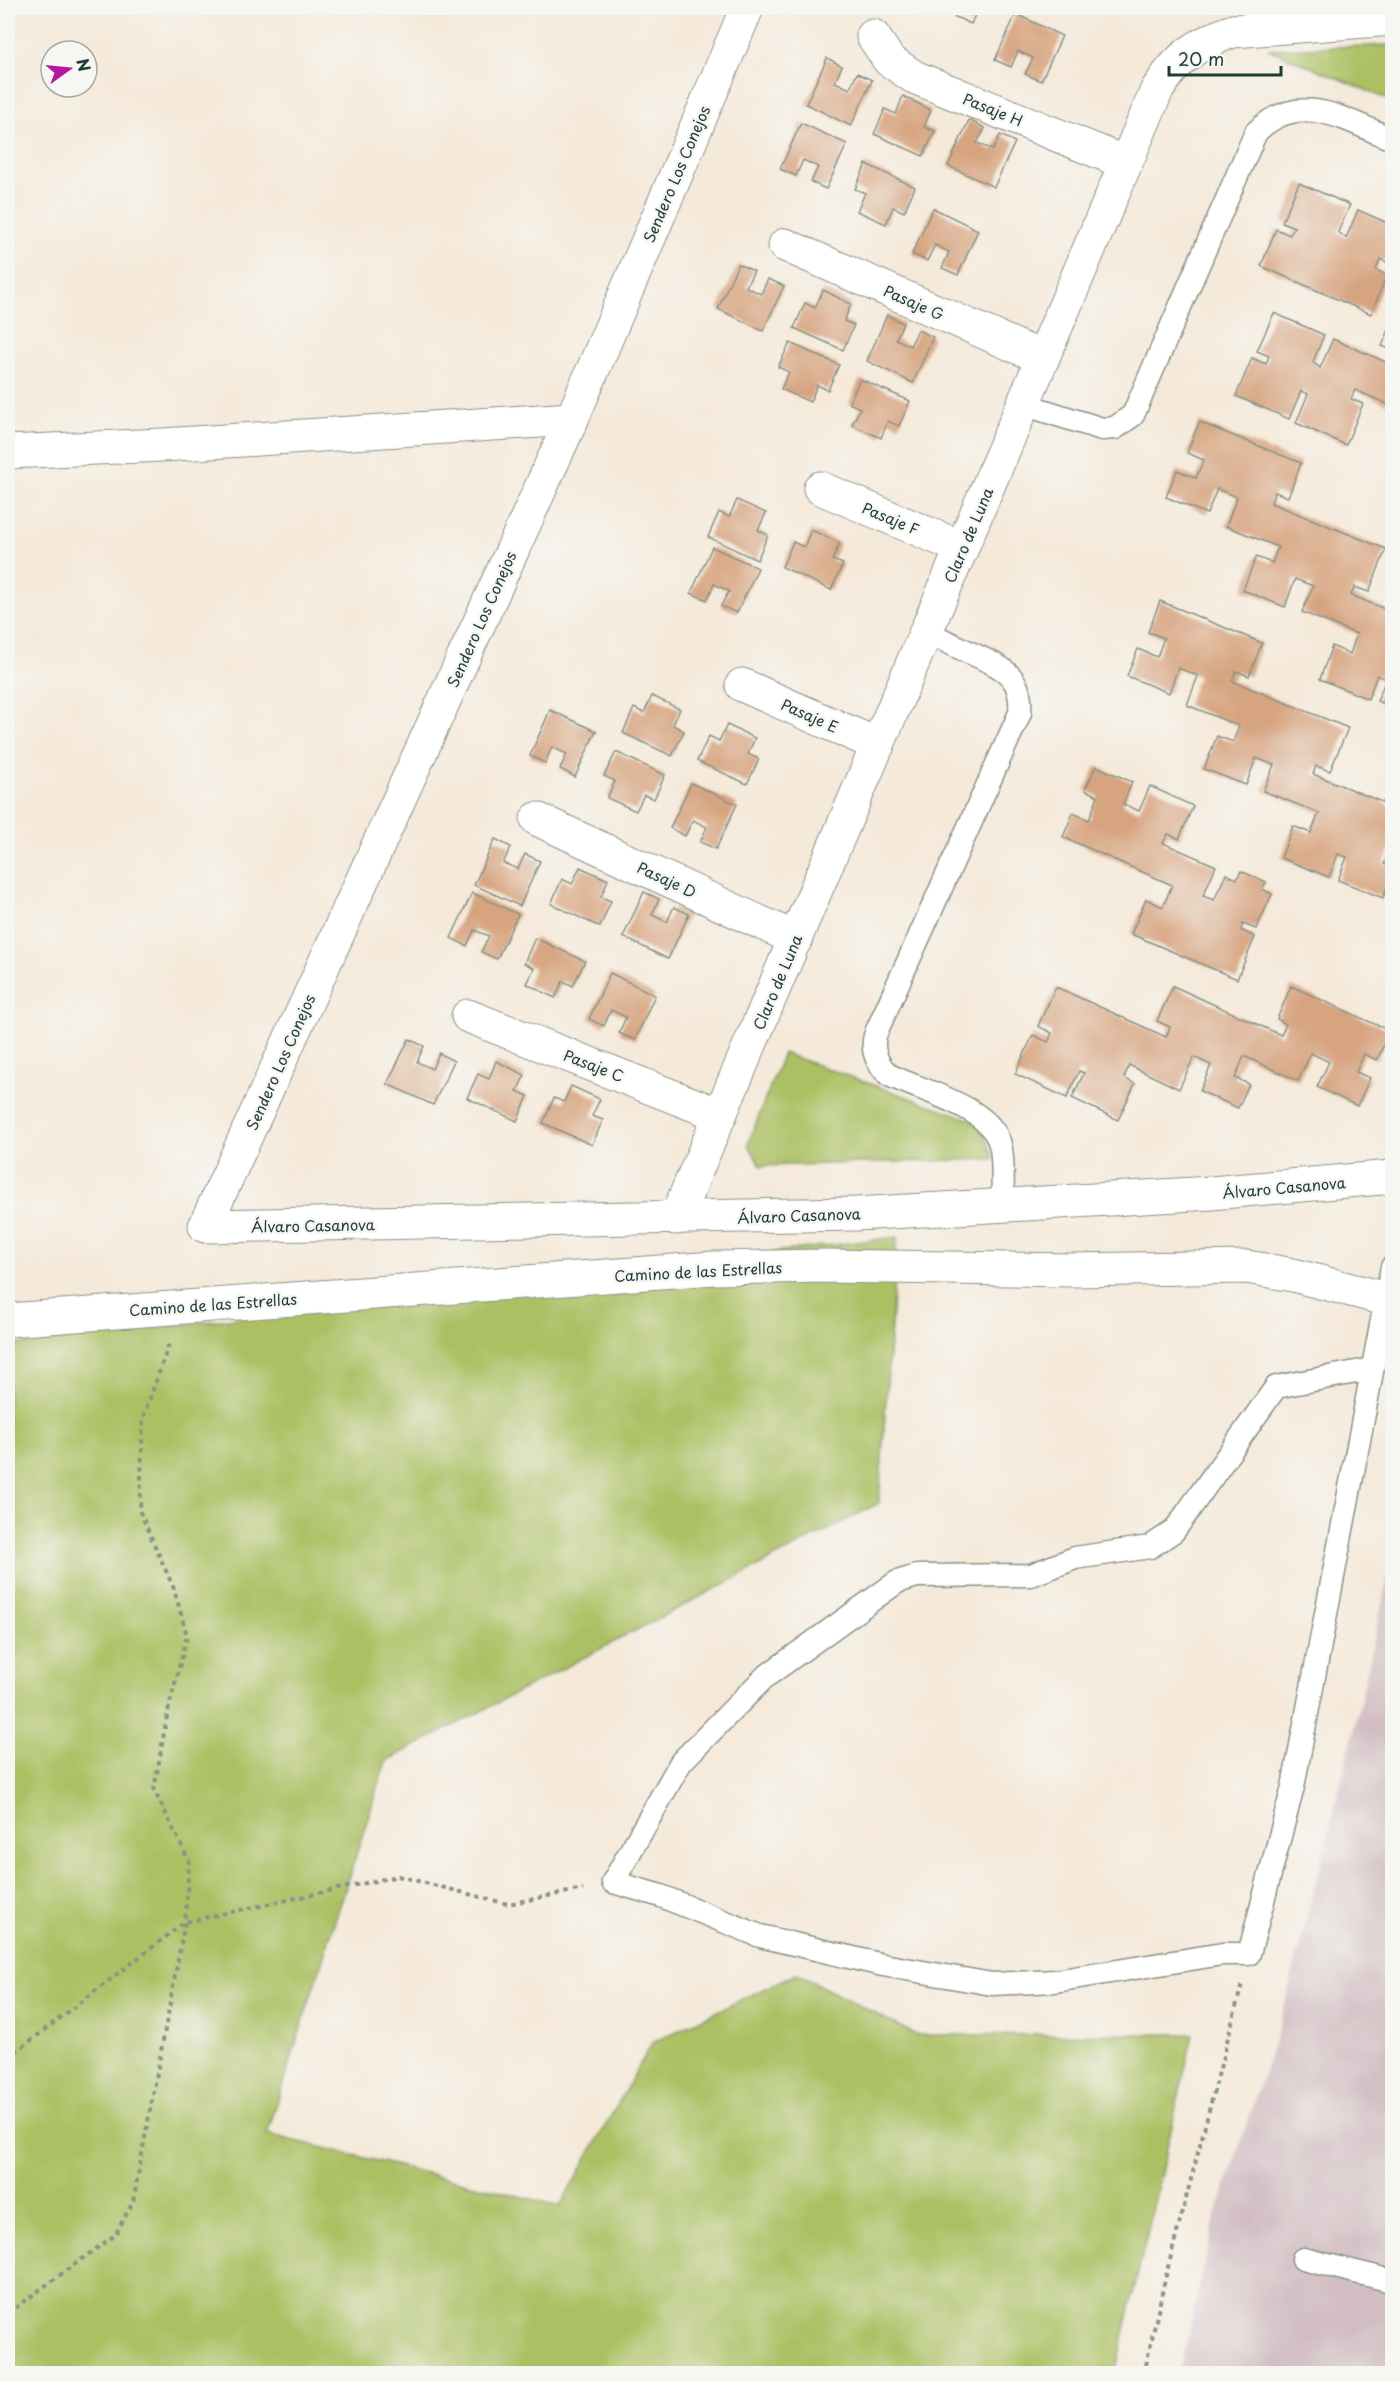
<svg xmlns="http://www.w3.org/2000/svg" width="1400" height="2381" font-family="'Playpen Sans',sans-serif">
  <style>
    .industrial { fill: #d2bec2 }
    .green { fill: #acc064; stroke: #667e4c; stroke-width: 1.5 }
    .building { fill: #d7a480 }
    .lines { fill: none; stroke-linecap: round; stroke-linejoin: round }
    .service-casing { stroke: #8a9386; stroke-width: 25 }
    .minor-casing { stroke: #8a9386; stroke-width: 35 }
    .path { stroke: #8a9386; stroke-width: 4; stroke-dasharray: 4.5 4.5; stroke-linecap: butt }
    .service { stroke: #fff; stroke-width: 22 }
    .minor { stroke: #fff; stroke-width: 33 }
    .labels { text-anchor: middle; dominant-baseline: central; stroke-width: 5; stroke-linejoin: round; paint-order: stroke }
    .street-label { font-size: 15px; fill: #1f3d34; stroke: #f6f6f2 }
  </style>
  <rect width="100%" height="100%" fill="#f6f6f2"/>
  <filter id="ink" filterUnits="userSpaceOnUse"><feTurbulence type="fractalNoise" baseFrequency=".0167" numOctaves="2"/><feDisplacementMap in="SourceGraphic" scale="12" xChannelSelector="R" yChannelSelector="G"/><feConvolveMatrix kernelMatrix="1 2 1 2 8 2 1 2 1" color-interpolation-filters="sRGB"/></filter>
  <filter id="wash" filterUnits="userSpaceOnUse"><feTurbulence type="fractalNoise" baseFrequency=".008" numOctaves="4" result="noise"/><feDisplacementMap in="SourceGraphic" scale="24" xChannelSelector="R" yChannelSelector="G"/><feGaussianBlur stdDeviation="1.35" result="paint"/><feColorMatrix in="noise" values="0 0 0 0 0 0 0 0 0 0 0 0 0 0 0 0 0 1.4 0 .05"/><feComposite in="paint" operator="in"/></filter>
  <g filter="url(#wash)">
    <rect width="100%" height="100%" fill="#f5e9d9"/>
    <path class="industrial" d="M1392 1559V2373L1179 2374 1215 2218 1279 2027 1352 1739Z"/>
    <g class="green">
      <path d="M1392 45V101L1268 49Z"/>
      <path d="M783 1053 981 1123 994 1159 761 1166 748 1144Z"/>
      <path d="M897 1237 879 1503 386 1761 267 2134 560 2206 652 2043 796 1973 916 2035 1193 2034 1115 2373H8V1346Z"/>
    </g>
    <g id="blocks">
      <g class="building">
        <path d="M944 8H978L971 24 942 11Z"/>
        <path d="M1016 14 1062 36 1041 81 1025 74 1033 58 1018 51 1011 67 995 60Z"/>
        <path d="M827 58 842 66 835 82 850 89 857 73 872 80 851 126 806 104Z"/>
        <path d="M903 96 931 110 924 127 935 131 923 156 874 134 885 109 896 114Z"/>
        <path d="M969 120 985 128 977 143 993 150 1000 135 1015 142 994 187 948 166Z"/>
        <path d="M801 123 847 144 826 189 811 182 818 167 803 160 796 176 780 169Z"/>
        <path d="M866 164 915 187 904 212 893 207 886 224 857 211 865 193 855 189Z"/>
        <path d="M1299 183 1350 205 1338 232 1346 238 1358 210 1392 225V265L1380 259 1376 270 1387 275 1371 314 1261 266 1276 229 1290 235 1294 227 1282 222Z"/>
        <path d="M933 208 978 230 958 275 942 268 949 252 935 245 927 261 912 254Z"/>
        <path d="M738 264 754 271 746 287 761 294 768 279 784 286 763 331 718 309Z"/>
        <path d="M823 290 851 304 844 321 854 325 843 350 794 328 805 303 815 308Z"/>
        <path d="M1274 313 1324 335 1313 362 1320 368 1333 339 1388 363 1392 351V406L1355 390 1351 399 1363 404 1346 445 1296 423 1308 394 1301 391 1289 419 1236 396 1252 358 1266 364 1269 356 1257 351Z"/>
        <path d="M887 315 903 323 896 339 910 346 918 330 933 337 913 383 867 361Z"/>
        <path d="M1392 323V350L1382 346Z"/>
        <path d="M790 343 839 365 828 390 817 385 810 402 781 389 789 372 778 367Z"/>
        <path d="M860 379 910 401 899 426 888 421 881 438 852 425 860 408 849 403Z"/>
        <path d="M1199 422 1301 463 1288 497 1275 492 1271 503 1386 549 1369 592 1355 587 1351 595 1392 612V707L1377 701 1386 679 1377 675 1368 699 1320 679 1332 646 1350 654 1357 634 1302 612 1313 586 1295 579 1285 607 1243 590 1256 557 1272 563 1278 547 1226 526 1237 497 1217 489 1207 514 1166 497 1177 470 1196 478 1204 460 1187 453Z"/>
        <path d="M737 500 766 513 758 530 768 535 757 560 708 537 719 512 729 517Z"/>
        <path d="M811 530 840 543 832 560 843 564 831 590 782 567 793 542 804 547Z"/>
        <path d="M712 547 758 568 737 613 721 606 729 591 714 584 707 600 691 593Z"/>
        <path d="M1160 601 1262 643 1249 676 1236 671 1232 681 1348 728 1330 771 1316 766 1313 774 1392 806V850L1390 849 1384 864 1392 867V874L1383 898 1338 880 1347 857 1338 854 1329 877 1281 858 1293 826 1311 833 1319 813 1263 791 1274 765 1256 758 1246 785 1204 769 1217 736 1233 742 1239 726 1187 705 1198 676 1178 668 1169 693 1127 676 1138 649 1157 657 1164 638 1148 632Z"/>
        <path d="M652 696 680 709 673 725 684 731 672 756 623 733 634 708 644 713Z"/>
        <path d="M550 710 596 731 575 777 560 769 567 754 552 747 545 763 530 756Z"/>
        <path d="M727 725 755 738 748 754 759 759 747 784 697 761 709 736 719 741Z"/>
        <path d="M616 752 665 775 654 799 644 795 636 811 607 798 615 781 604 776Z"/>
        <path d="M1096 766 1132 782 1123 804 1139 811 1150 786 1193 806 1179 839 1168 834 1163 843 1216 866 1203 896 1214 900 1226 874 1237 879 1241 871 1266 882 1262 889 1272 894 1256 929 1243 924 1241 930 1255 937 1237 979 1131 934 1146 899 1163 907 1172 885 1063 837 1073 813 1089 820 1098 796 1085 790Z"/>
        <path d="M691 783 737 804 716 849 700 842 707 827 693 820 685 836 670 828Z"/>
        <path d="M495 839 511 847 503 863 518 869 525 854 540 861 520 906 474 885Z"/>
        <path d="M580 867 608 880 601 897 611 901 600 927 551 904 562 879 572 884Z"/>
        <path d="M644 892 659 899 652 915 667 922 674 907 689 914 668 959 623 937Z"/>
        <path d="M472 893 518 914 497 959 481 952 489 936 474 930 467 946 451 938Z"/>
        <path d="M535 938 585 961 573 986 563 981 555 998 527 984 534 968 524 963Z"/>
        <path d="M610 973 655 995 635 1040 619 1033 626 1017 611 1010 604 1026 589 1019Z"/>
        <path d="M1173 986 1281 1035 1286 1024 1277 1019 1291 986 1390 1031 1377 1060 1364 1054 1356 1072 1370 1078 1357 1106 1317 1087 1329 1062 1311 1053 1298 1081 1244 1056 1235 1078 1249 1084 1238 1108 1200 1091 1211 1065 1194 1057 1179 1089 1129 1065 1124 1078 1135 1084 1118 1120 1072 1098 1084 1073 1079 1071 1067 1098 1015 1074 1033 1035 1048 1042 1052 1033 1038 1026 1056 987 1166 1037 1170 1027 1157 1021Z"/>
        <path d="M409 1039 424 1046 417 1062 432 1069 439 1053 454 1061 433 1105 387 1084Z"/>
        <path d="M496 1061 525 1075 517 1091 528 1096 517 1121 467 1098 478 1074 489 1079Z"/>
        <path d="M571 1086 600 1099 592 1116 603 1120 592 1145 543 1123 554 1098 564 1102Z"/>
      </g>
    </g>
  </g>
  <g filter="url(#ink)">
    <use href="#blocks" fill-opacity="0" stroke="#8a9386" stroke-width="1.5"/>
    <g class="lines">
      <defs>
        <g id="service">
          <path d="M1023 404 1102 429 1115 428 1133 415 1256 132C1300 89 1345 120 1392 139"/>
          <path d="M926 632C942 639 957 647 973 654 1003 668 1023 675 1020 713L878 1028C869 1046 875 1062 889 1075 923 1092 995 1107 1001 1149 1004 1167 1002 1187 1003 1205"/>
          <path d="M1372 1369 1276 1387 1174 1531 1150 1547 1075 1558 1031 1575 917 1576 897 1582 765 1677 681 1762 613 1882 661 1896 760 1936 883 1965 992 1984 1055 1981 1222 1954H1249L1293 1787 1392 1267"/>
          <path d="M1303 2259 1392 2281"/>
        </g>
        <g id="minor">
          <path d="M747 8 572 419 205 1226 856 1214 1211 1193 1392 1177"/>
          <path d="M873 36 889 60 914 77 1126 163"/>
          <path d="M785 245 1043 358"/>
          <path d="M8 452 162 445 572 419"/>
          <path d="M820 488 962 548"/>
          <path d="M742 685 878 745"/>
          <path d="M537 819 796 939"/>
          <path d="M468 1016 720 1115"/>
          <path d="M676 1218 1157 90C1178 57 1196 44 1233 31L1392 19"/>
          <path d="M8 1320 714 1268 827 1266 1072 1270 1247 1267 1293 1275 1386 1299"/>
        </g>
      </defs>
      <use href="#service" class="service-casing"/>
      <use href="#minor" class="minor-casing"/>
      <g class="path">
        <path d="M8 2058 185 1922 398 1876 508 1904 583 1889"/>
        <path d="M8 2313 115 2235 133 2202 185 1922 189 1861 154 1790 167 1716 187 1636 174 1589 140 1512 143 1418 169 1344"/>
        <path d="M1144 2374 1166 2275 1242 1984"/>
      </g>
      <use href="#service" class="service"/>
      <use href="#minor" class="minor"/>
    </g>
  </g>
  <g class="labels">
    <g class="street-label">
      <text transform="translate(993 109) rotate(22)">Pasaje H</text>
      <text transform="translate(676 174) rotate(-67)">Sendero Los Conejos</text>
      <text transform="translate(914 302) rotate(24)">Pasaje G</text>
      <text transform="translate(891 518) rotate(23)">Pasaje F</text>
      <text transform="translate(968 535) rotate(-67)">Claro de Luna</text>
      <text transform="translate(481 619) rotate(-66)">Sendero Los Conejos</text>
      <text transform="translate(810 715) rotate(24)">Pasaje E</text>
      <text transform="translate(667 879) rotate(25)">Pasaje D</text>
      <text transform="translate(777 982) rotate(-67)">Claro de Luna</text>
      <text transform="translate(280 1062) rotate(-66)">Sendero Los Conejos</text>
      <text transform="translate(594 1065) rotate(21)">Pasaje C</text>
      <text transform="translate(1284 1187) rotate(-5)">Álvaro Casanova</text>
      <text transform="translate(799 1215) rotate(-2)">Álvaro Casanova</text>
      <text transform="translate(313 1225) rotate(-1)">Álvaro Casanova</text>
      <text transform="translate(698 1271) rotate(-3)">Camino de las Estrellas</text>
      <text transform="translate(213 1304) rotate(-4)">Camino de las Estrellas</text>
    </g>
  </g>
  <rect width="1400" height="2381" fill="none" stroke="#f6f6f2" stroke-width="30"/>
  <g transform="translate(69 69) rotate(75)"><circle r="28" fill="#f6f6f2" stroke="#a0aca6" stroke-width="1.5"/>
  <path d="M0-4.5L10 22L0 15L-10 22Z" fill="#b5179e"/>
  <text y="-9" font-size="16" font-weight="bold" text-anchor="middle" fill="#1f3d34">N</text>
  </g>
  <path d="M1169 66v9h112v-9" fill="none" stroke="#1f3d34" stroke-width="3"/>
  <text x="1178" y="66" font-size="18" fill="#1f3d34" stroke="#f6f6f2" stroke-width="4.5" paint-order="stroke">20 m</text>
</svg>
